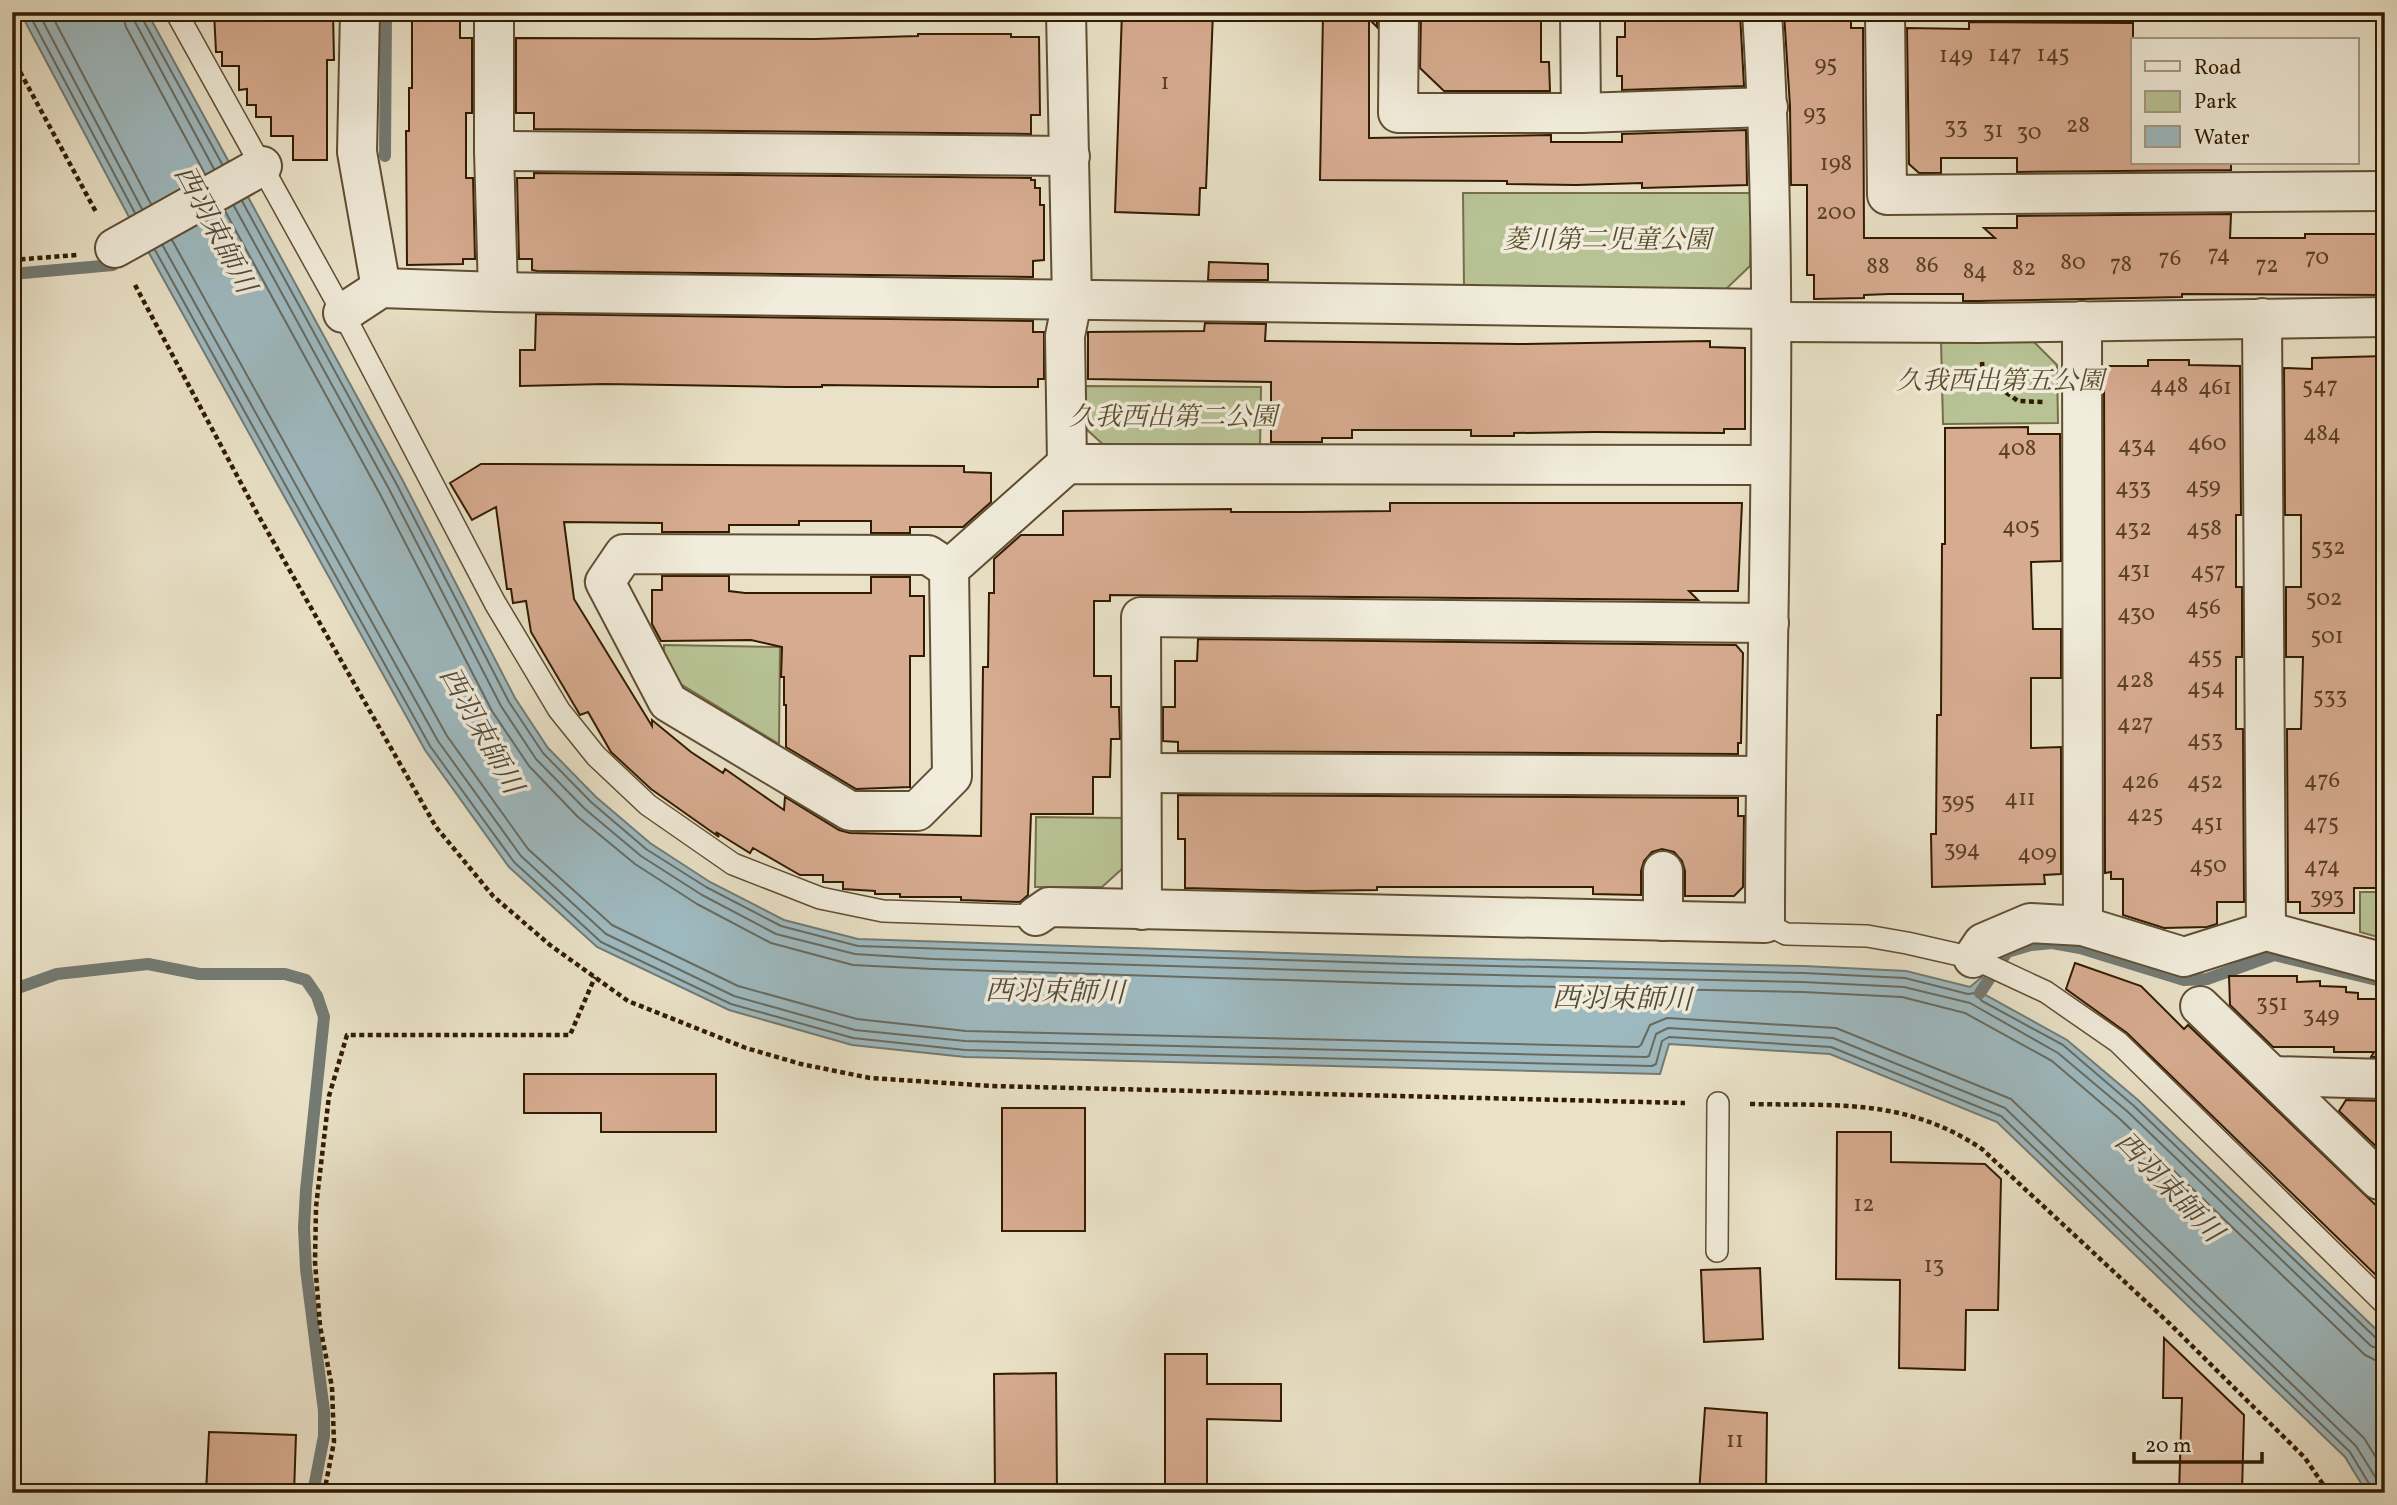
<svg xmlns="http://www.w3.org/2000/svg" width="2397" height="1505" font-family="Vollkorn,'Noto Serif JP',serif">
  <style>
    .green { fill: #b8c395; stroke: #75704a; stroke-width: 2 }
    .water { fill: #9ebac1; stroke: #737b74; stroke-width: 2 }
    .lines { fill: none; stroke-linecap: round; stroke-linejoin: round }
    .shore { stroke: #686b60; stroke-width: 2 }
    .stream { stroke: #737b74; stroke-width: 12 }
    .building { fill: #d7ab90; stroke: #321c00; stroke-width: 2 }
    .service-casing { stroke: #604e32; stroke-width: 24 }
    .minor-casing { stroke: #604e32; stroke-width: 42 }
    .path { stroke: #321c00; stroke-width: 4.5; stroke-dasharray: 5 3.5; stroke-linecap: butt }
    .service { stroke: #f1ecdb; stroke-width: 21 }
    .minor { stroke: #f1ecdb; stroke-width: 38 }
    .labels { text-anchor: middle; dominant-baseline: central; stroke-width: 7; stroke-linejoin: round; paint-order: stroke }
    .number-label { font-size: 23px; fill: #5b4024 }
    .park-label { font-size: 26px; font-style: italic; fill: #5a4e2d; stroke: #f1ecdb }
    .water-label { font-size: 28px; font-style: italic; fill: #524b3a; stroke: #f1ecdb }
  </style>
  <rect width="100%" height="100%" fill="#eae2c8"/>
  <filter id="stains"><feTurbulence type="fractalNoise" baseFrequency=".00286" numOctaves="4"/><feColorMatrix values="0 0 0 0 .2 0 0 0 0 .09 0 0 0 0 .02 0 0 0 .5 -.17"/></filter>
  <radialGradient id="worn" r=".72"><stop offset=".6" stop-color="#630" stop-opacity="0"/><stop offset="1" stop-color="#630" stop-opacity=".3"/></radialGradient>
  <g class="green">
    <path d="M1463 193H1752L1750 266 1726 289 1464 287Z"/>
    <path d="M2032 340 2057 365 2058 423 1943 424 1941 341Z"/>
    <path d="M1086 386 1261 387 1260 450 1107 448 1085 428Z"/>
    <path d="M664 645 780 647 779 744 679 683 664 654Z"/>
    <path d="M1036 817 1123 818V868L1102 887H1035Z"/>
    <path d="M2360 892H2385V939L2360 932Z"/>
  </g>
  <path class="water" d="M20 12H147L403 481 515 698 548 748 596 797 650 843 710 882 784 920 858 939 1409 957 1804 966 1906 971 1970 987 1982 977 1991 982 1984 994 2067 1040 2138 1100 2385 1338V1493H2367L2345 1457 1997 1122 1830 1054 1669 1044 1660 1074 965 1057 852 1045 729 1010 597 947 509 867 425 750 129 217Z"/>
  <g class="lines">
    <g class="shore">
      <path d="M28 12 135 213"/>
      <path d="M38 12 142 209"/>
      <path d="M50 12 151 204"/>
      <path d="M122 12 126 27 205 174"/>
      <path d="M133 12 135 22 214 169"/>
      <path d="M142 12V18L222 164"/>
      <path d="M242 201 397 485 509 702 543 753 591 802 646 849 706 887 781 926 858 946 1409 964 1804 973 1905 978 1968 994 1975 993 1982 1001 2063 1045 2134 1106 2377 1339 2385 1342"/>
      <path d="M234 206 389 489 501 706 536 759 585 809 641 856 702 895 776 934 855 954 933 959 1409 973 1803 982 1904 987 1970 1003 2058 1053 2128 1112 2371 1346 2385 1351"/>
      <path d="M225 211 380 494 492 711 529 766 578 817 635 864 697 904 771 943 853 965 933 969 1409 984 1803 992 1902 997 1965 1013 2052 1061 2121 1120 2365 1355 2375 1360 2385 1361"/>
      <path d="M172 240 447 736 528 849 612 925 738 986 857 1019 966 1031 1638 1047 1641 1045 1650 1025 1667 1018 1836 1028 2011 1099 2364 1438 2385 1472"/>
      <path d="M163 246 438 741 521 856 606 934 734 996 855 1030 965 1041 1646 1057 1649 1056 1656 1034 1668 1028 1833 1038 2005 1108 2356 1446 2379 1483 2381 1493"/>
      <path d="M155 250 430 746 514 862 601 942 731 1004 853 1038 965 1050 1652 1066 1656 1064 1662 1041 1669 1037 1831 1047 2001 1116 2350 1452 2371 1487 2372 1493"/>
    </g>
    <g class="stream">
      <path d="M385 156 386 12"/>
      <path d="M12 274 113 265"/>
      <path d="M12 990 57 974 148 964 199 974H285L306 980 317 996 324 1017 306 1190 304 1228 306 1269 324 1411V1436L313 1493"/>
      <path d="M1980 993 2007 952 2031 945 2052 943 2080 948 2184 980 2207 979 2274 955 2385 982"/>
    </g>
  </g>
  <g class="building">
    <path d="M214 12H333L334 60H327V160H293V136H271V117H256V105H247V89L239 90V66H222V52H216Z"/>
    <path d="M412 12H460V38H472V113H466V178H473L475 259H463V264L407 265 406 131H409V88H412Z"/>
    <path d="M1122 12H1213L1206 188H1200L1199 215 1115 212Z"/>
    <path d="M1431 12H1541V62H1549L1550 91H1444L1420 68 1421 14H1431Z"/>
    <path d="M1625 12 1740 13 1744 86 1622 90V76H1617V37H1625Z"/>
    <path d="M1784 13H1851V28H1863L1864 238H1995L1984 228H2017V216L2231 214 2230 238H2305V234H2385V295L2182 294V297L1979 301H1963V294H1889L1864 295V298L1814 299V275H1807V185H1791L1790 106Z"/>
    <path d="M1323 14H1377V27L1369 19V138L1551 135V142H1622V134L1746 130 1747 185 1642 188V183L1576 185 1507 184V181L1320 180Z"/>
    <path d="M1969 22 2133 23V163H2231V170L2017 172V158H1941V173H1919L1909 164 1907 28 1969 29Z"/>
    <path d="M918 34H1011V37H1039L1040 115H1031V134L534 129V113H516V38L815 39 918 36Z"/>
    <path d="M534 173 1031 178V180H1035V188H1040V205H1044V260L1033 261V277L537 271 532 270V259H519L517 178H534Z"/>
    <path d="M1209 262 1268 264V280H1208Z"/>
    <path d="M536 314 1033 321V332H1044V379H1038V387H993L822 385V387H787L605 384 520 386V350H535Z"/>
    <path d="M1205 323 1266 324 1265 341 1519 344 1710 341V347L1745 348V429H1724V433L1595 432 1514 433V436H1471V430H1352V438H1322V442H1271V382L1088 379V332L1204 331Z"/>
    <path d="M2385 356V888H2354V913H2300V902H2288L2287 729H2301L2303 657H2286V587H2301V515H2285L2284 368 2312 369V358Z"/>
    <path d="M2148 360H2189V365L2240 366 2241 515H2236V587H2242V657H2236V729H2243L2244 902H2217V924L2207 927 2164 928 2123 915V879H2111V872L2105 873 2104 366H2148Z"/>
    <path d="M2028 427V434H2060L2061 561 2031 562 2033 629H2061V678H2031V748L2061 747V874L2044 875 2045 884 1932 887 1931 834H1936L1937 715H1941L1942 544H1945V428Z"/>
    <path d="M481 464 964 466V472L991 473V502L963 527H910V533H871V521H799V525H729V532H662V523L564 522 574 599 652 726V720L691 752 723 773 725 769 784 810 785 797 839 830 850 833 981 836 983 667H988L989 593H994V559L1021 535H1063V511L1231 509V512H1300L1390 511V503H1742L1738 591H1689L1698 600 1110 595V601H1094V676H1111V707H1119L1120 739H1111L1110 777H1093V814H1031L1028 895 1020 902 961 900V897H900V894H875V891L843 889V882H823V875H800L753 848 750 853 716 832 719 837 651 789 611 752 588 712 580 715 531 632 526 601 513 603 511 589H507L496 507 472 520 450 483Z"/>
    <path d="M662 576H729V591L745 593H871V577H910V596H924V656H910V787L856 789 786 747V705H784V677H781L782 647 751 640 661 641 652 624V590H662Z"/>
    <path d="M1198 639 1736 645 1743 653 1741 743H1738V754L1178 751V742L1163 741V707H1175V661H1197Z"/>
    <path d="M1178 795 1738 798V816H1744L1743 887 1734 896H1685V871L1682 861 1674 852 1662 849 1652 852 1644 861 1641 871V895L1593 894V887H1377V890L1305 891 1185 888V839H1178Z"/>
    <path d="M2075 963 2141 986 2184 1029 2188 1025 2385 1214V1284L2127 1033 2066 989Z"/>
    <path d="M2229 976H2297V982L2320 981V986L2346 987V992L2358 993V999H2385V1057H2371L2374 1052H2334V1047H2273L2230 1005Z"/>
    <path d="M524 1074H716V1132H601V1113H524Z"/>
    <path d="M2346 1100 2385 1101V1155L2339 1111Z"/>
    <rect x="1002" y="1108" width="83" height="123"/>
    <path d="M1837 1132H1891V1162L1985 1164 2001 1179 1998 1310H1966L1965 1370 1899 1368 1900 1280 1836 1279Z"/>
    <path d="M1760 1268 1763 1339 1704 1342 1701 1270Z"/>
    <path d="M2164 1338 2244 1415 2242 1493H2179L2182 1398H2163Z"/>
    <path d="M1165 1354H1207V1384H1281V1421L1207 1419V1493H1165Z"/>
    <path d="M1056 1373 1057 1493H995L994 1374Z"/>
    <path d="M1705 1408 1767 1413 1766 1493H1699Z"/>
    <path d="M209 1432 296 1435 294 1493H206Z"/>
  </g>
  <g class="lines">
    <defs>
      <g id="service">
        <path d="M176 12 343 313 495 603 559 710 596 756 648 805 733 864 820 898 883 911 1036 916"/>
        <path d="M1765 923 1786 934 1867 936 1907 943 1973 958 2046 992 2118 1042 2385 1304"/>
        <path d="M1717 1251 1718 1103"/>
      </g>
      <g id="minor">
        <path d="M360 12 357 152 381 288"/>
        <path d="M494 12V151L498 292"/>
        <path d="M1066 12 1072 301 1065 336 1067 464"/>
        <path d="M1399 12 1398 113H1581L1768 107"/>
        <path d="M1580 12 1581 113"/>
        <path d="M1885 12 1887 195 2385 191"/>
        <path d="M494 151 1070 156"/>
        <path d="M115 248 262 166"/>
        <path d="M343 313 381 288 498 292 1772 309"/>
        <path d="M2262 318 2266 931"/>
        <path d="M2082 321 2083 926"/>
        <path d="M1772 322 1979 323 2385 317"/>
        <path d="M949 569 928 555 624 554 605 582 668 702 850 811H917L952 776 949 569 1067 464 1769 465"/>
        <path d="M1142 773 1766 776"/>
        <path d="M1142 910 1141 617 1769 623"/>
        <path d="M1036 916 1049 907 1765 923C1765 619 1781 315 1762 12"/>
        <path d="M1663 921V871"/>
        <path d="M1973 958 1983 943 2030 923 2083 926 2184 957 2266 931 2385 963"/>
        <path d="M2200 1006 2379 1180H2385"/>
        <path d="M2273 1076 2385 1079"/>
      </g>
    </defs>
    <use href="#service" class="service-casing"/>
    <use href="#minor" class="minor-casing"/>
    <g class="path">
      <path d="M12 57 96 212"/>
      <path d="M12 260 77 255"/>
      <path d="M135 285 257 513 436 827 493 896 550 945 628 1001 746 1048 801 1064 870 1078 992 1086 1685 1103"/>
      <path d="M1982 362 1983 376 2018 401 2043 402"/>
      <path d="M1750 1104C1837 1106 1906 1098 1982 1149L2170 1324 2305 1458 2329 1493"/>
      <path d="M324 1493 334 1442 332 1387 320 1326 315 1262 316 1207 329 1096 347 1035H570L595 977"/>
    </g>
    <use href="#service" class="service"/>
    <use href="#minor" class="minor"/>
  </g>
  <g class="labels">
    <g class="number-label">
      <text x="2005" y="55">147</text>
      <text x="2053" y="55">145</text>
      <text x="1956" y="56">149</text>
      <text x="1826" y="65">95</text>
      <text x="1165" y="83">1</text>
      <text x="1815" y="114">93</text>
      <text x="2078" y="126">28</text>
      <text x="1956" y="127">33</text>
      <text x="1993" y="131">31</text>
      <text x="2029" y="133">30</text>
      <text x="1836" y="164">198</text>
      <text x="1836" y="213">200</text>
      <text x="2219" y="255">74</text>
      <text x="2317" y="258">70</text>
      <text x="2170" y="259">76</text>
      <text x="2073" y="263">80</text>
      <text x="2121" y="265">78</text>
      <text x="1927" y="266">86</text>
      <text x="2267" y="266">72</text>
      <text x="1878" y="267">88</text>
      <text x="2024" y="269">82</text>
      <text x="1975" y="272">84</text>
      <text x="2169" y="386">448</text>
      <text x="2320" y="387">547</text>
      <text x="2215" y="388">461</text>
      <text x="2322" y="434">484</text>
      <text x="2207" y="444">460</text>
      <text x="2137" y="446">434</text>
      <text x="2017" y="449">408</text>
      <text x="2203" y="487">459</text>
      <text x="2133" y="488">433</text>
      <text x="2021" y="527">405</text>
      <text x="2133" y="529">432</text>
      <text x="2204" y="529">458</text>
      <text x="2328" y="548">532</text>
      <text x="2134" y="571">431</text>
      <text x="2208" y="572">457</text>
      <text x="2324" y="599">502</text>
      <text x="2203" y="608">456</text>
      <text x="2136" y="614">430</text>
      <text x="2327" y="637">501</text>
      <text x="2205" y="657">455</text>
      <text x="2135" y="681">428</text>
      <text x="2206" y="688">454</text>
      <text x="2330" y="697">533</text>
      <text x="2135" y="724">427</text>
      <text x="2205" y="740">453</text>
      <text x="2322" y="781">476</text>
      <text x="2140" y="782">426</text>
      <text x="2205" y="782">452</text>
      <text x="2020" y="799">411</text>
      <text x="1958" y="802">395</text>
      <text x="2145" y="815">425</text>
      <text x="2207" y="824">451</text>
      <text x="2321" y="824">475</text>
      <text x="1962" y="850">394</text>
      <text x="2037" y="854">409</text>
      <text x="2208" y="866">450</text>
      <text x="2322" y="867">474</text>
      <text x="2327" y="897">393</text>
      <text x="2272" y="1004">351</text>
      <text x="2321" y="1016">349</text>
      <text x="1864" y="1205">12</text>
      <text x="1934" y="1266">13</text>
      <text x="1735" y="1441">11</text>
    </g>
    <g class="park-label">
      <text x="1607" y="241">菱川第二児童公園</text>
      <text x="2000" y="382">久我西出第五公園</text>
      <text x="1173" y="418">久我西出第二公園</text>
    </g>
    <g class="water-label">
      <text transform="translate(214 230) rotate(62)">西羽束師川</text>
      <text transform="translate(480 731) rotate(61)">西羽束師川</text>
      <text transform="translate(1055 993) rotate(1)">西羽束師川</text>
      <text transform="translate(1622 1000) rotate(1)">西羽束師川</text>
      <text transform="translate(2168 1188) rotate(46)">西羽束師川</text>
    </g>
  </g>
  <rect width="2397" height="1505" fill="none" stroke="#eae2c8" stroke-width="42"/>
  <rect x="14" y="14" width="2369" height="1477" fill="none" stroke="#321c00" stroke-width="3.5"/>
  <rect x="21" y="21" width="2355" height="1463" fill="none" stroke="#321c00" stroke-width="2"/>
  <rect x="2131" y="38" width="228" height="126" fill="#f1ecdb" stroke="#a59983" stroke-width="2"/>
  <rect x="2145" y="61" width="35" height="10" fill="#f1ecdb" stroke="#a59983" stroke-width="2"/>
  <text x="2194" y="74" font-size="21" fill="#321c00">Road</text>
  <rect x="2145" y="91" width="35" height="21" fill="#b8c395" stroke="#a59983" stroke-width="2"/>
  <text x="2194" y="108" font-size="21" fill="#321c00">Park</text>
  <rect x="2145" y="126" width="35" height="21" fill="#9ebac1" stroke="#a59983" stroke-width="2"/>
  <text x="2194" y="144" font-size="21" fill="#321c00">Water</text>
  <path d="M2134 1452v10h128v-10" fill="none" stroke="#321c00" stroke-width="3.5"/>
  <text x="2145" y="1452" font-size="21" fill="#321c00" stroke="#f1ecdb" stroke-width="5" paint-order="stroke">20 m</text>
  <rect width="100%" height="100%" filter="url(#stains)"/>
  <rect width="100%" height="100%" fill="url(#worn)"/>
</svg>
